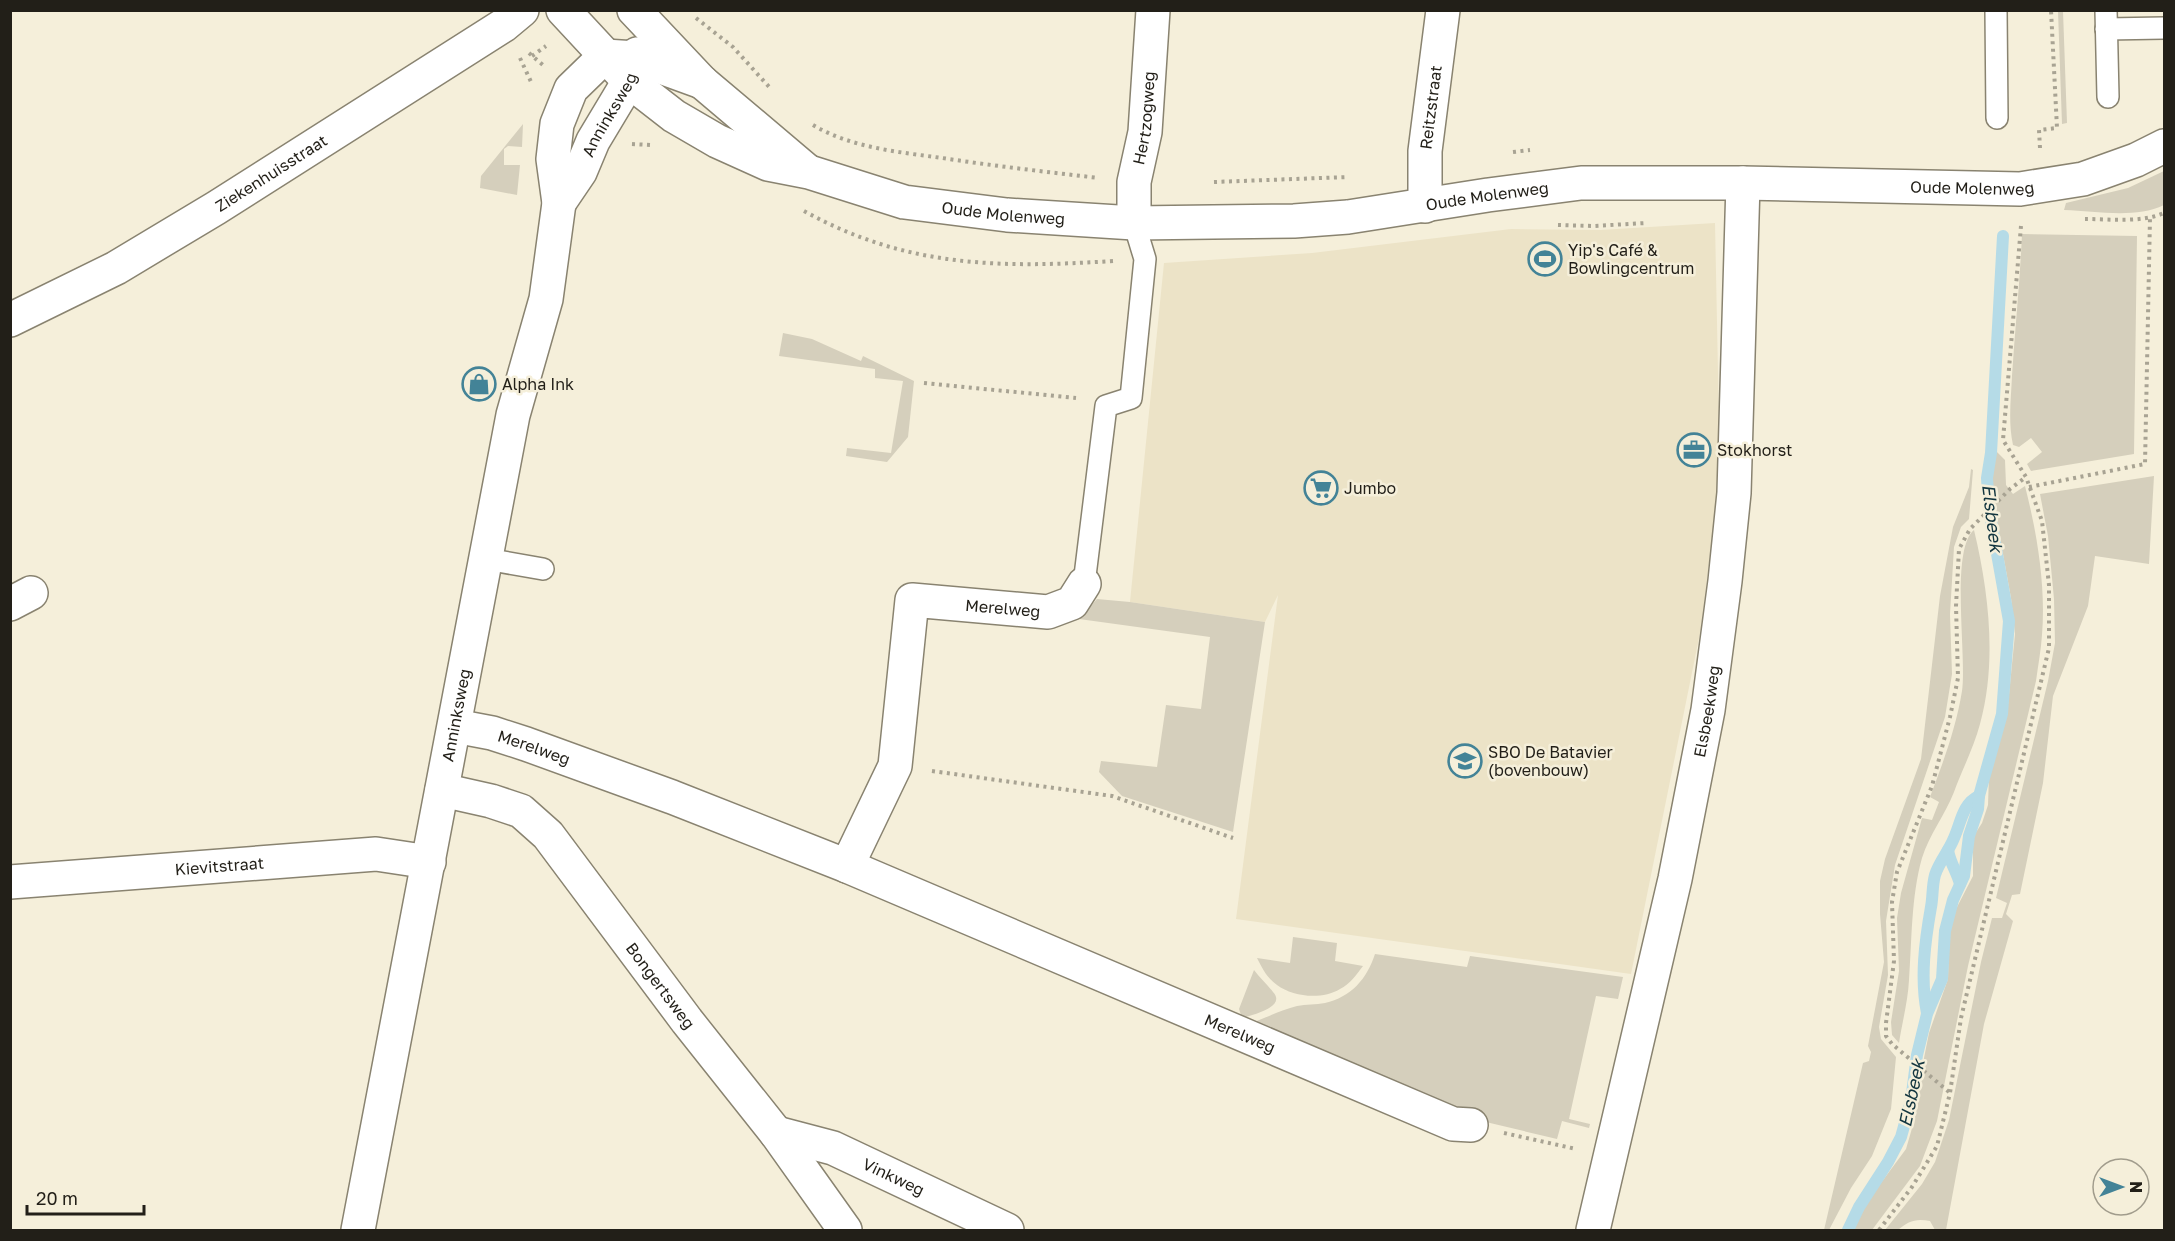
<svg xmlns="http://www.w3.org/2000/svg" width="2175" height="1241" font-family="'Golos Text',sans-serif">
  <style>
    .built { fill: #ece3c7 }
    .green { fill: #d5cfbc }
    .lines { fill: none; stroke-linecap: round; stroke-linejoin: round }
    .stream { stroke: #b5dbe7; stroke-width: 12 }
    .lane-casing { stroke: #898370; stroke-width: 24 }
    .street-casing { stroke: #898370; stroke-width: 36 }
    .secondary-casing { stroke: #898370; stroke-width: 36 }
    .path { stroke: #a8a393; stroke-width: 4; stroke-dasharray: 3 4.5; stroke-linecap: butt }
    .lane { stroke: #fff; stroke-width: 21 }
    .street { stroke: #fff; stroke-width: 33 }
    .secondary { stroke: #fff; stroke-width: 33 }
    .labels { text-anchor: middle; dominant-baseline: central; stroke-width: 5; stroke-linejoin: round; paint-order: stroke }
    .street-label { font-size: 16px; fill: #221f18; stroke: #f5efda }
    .poi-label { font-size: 16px; fill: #221f18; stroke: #f5efda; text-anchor: start }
    .water-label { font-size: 18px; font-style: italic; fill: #12353f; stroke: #f5efda }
  </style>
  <rect width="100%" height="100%" fill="#f5efda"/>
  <path class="built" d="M1715 223 1720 472 1701 628 1631 974 1236 919 1278 595 1265 622 1130 602 1164 263 1312 253 1511 229 1600 230Z"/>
  <g class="green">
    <path d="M2058 11H2063L2067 123 2062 124Z"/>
    <path d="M523 124 522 147 508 146 504 149V165H520L517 195 480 188 481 176Z"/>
    <path d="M2164 171V205C2135 219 2096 211 2064 210L2066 203 2128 188Z"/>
    <path d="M2022 234 2137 236 2134 454 2031 471 2027 464 2042 452 2031 438 2019 447 2013 445C2008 422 2011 399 2012 376 2015 329 2020 281 2022 234Z"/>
    <path d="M783 333 812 339 861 361 863 356 914 381 908 437 887 462 846 456 847 448 891 453 903 381 875 378V369L779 356Z"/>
    <path d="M1995 450 2005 460 2006 485 2013 494 2025 486C2037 533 2046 586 2042 635 2041 650 2038 666 2036 681L1968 966 1937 1121 1920 1166 1872 1230H1852L1872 1195 1906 1149 1915 1118 1917 1093 1929 1033 1948 979 1949 936 1956 909 1973 876V837L1982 823 1988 805 1989 776 2007 715 2015 634 2011 598 1991 488V471Z"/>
    <path d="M1971 469 1973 470 1969 519 1961 527 1954 547 1950 614 1952 674 1945 717 1895 865 1886 921 1888 975 1879 1027 1881 1039 1896 1057 1891 1109 1872 1156 1851 1188 1829 1230H1824L1863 1063 1869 1061 1871 1052 1868 1046 1884 962 1880 914V881L1885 859 1921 759 1940 596 1953 527 1969 487Z"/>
    <path d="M2154 476 2149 564 2095 556 2088 606 2053 696 2043 783 2020 894 2012 895 2006 914 2013 921 1984 1024 1946 1230H1935L1930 1221C1916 1218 1908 1221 1898 1230H1885L1922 1184 1935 1162 1949 1120 1981 962 1992 918H2002L2007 903 1996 898 2048 681 2055 643 2054 599 2048 536 2040 494Z"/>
    <path d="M1974 530C1989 593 1997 662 1980 724 1974 747 1962 770 1954 792 1945 815 1929 835 1922 858 1911 897 1912 940 1909 980 1908 1001 1902 1023 1899 1043L1892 1035 1891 1022 1899 971 1897 918 1901 893 1922 818 1932 820 1939 802 1930 797C1943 763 1956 728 1962 691 1967 658 1950 549 1974 530Z"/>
    <path d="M1097 599 1130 602 1265 622 1233 832 1122 796 1099 772 1101 761 1157 767 1166 705 1201 709 1210 637 1079 619Z"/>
    <path d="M1293 937 1337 943 1335 961 1363 966C1357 974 1350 984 1340 989 1322 1000 1293 997 1277 985 1267 978 1262 968 1257 958L1290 963Z"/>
    <path d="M1375 954 1467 967 1470 956 1623 977 1618 999 1596 996 1569 1119 1590 1124 1589 1128 1562 1121 1557 1139 1469 1118 1245 1026C1262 1019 1279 1011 1297 1006 1306 1004 1316 1005 1325 1003 1351 997 1367 979 1375 954Z"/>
    <path d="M1254 970C1260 978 1267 984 1273 992 1287 1007 1252 1015 1242 1018L1239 1009Z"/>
  </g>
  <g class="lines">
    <g class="stream">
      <path d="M1948 850C1950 863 1957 872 1960 884"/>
      <path d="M1927 1013C1920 978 1925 941 1931 907 1933 897 1932 886 1935 875 1939 862 1949 851 1954 838 1961 823 1962 804 1979 796"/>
      <path d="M1848 1230 1859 1207 1888 1162 1901 1137 1911 1101 1917 1055 1927 1014 1942 979 1945 931 1953 900 1964 876 1969 836 1978 809 1979 796 2002 714 2009 621 1989 509 1987 478 1991 453 2003 236"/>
    </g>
    <defs>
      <g id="lane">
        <path d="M1996 10 1997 118"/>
        <path d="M2106 10 2108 97"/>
        <path d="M2106 29 2164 28"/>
        <path d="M486 559 543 569"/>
        <path d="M1084 584 1106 406 1131 398 1145 259 1134 223"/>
      </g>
      <g id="street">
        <path id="s1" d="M559 203 580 172 593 141 629 81 637 54"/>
        <path id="s2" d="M1425 206V151L1443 10"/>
        <path id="s3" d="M1134 223V182L1145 132 1153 10"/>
        <path id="s4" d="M10 320 116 268 216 208 504 25 522 10"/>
        <path d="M10 604 31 593"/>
        <path id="s5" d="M455 726 492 733 526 744 672 797 847 866 1453 1124 1471 1125"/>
        <path id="s6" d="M442 790 491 801 521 811 548 835 687 1021 776 1133 845 1230"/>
        <path id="s7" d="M847 866 895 766 912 600 1048 612 1072 603 1084 584"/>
        <path id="s8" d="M10 882 376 854 429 862"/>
        <path id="s9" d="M776 1133 833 1148 1007 1230"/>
        <path id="s10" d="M358 1230 513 415 546 299 559 203 553 159 557 124 571 89 605 56 636 58 702 82"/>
        <path id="s11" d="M1593 1230 1675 879 1708 710 1725 581 1734 493 1743 183"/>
      </g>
      <g id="secondary">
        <path id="s12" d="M563 10 629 81 674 116 717 141 768 164 809 172 904 202 1007 215 1134 223 1294 221 1348 217 1488 195 1581 183H1743L2020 189 2083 179 2136 160 2164 146"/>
        <path d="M634 10 702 82 805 169"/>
      </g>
    </defs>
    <use href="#lane" class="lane-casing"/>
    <use href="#street" class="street-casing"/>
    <use href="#secondary" class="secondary-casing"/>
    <g class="path">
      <path d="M696 18 733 47 771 89"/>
      <path d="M529 53 544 66"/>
      <path d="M532 56 546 46"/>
      <path d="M520 58 532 84"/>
      <path d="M813 125C852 148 899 152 942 158 995 166 1047 172 1099 178"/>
      <path d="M632 144 651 145"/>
      <path d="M2040 148 2039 130 2057 128 2051 10"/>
      <path d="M1513 152 1530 150"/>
      <path d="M1214 182 1348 177"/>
      <path d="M804 211C907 268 1000 268 1114 261"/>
      <path d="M2085 219C2111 219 2141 223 2164 213"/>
      <path d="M1558 225 1594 226 1646 223"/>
      <path d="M924 383 1076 398"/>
      <path d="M2029 487 2145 464 2150 217"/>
      <path d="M932 771 1112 796 1233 838"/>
      <path d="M1949 1092 1892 1044 1886 1036V1023L1894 961 1892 902 1897 872 1932 786 1950 717 1958 678 1956 606 1959 549 1970 529 2010 489 2026 477"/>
      <path d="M1504 1133 1576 1149"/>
      <path d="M1879 1230 1912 1187 1937 1146 1950 1093 1961 1018 2049 648V585L2042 521 2026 477 2003 440 2021 226"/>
    </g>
    <use href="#lane" class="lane"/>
    <use href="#street" class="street"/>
    <use href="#secondary" class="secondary"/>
  </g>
  <defs>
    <symbol id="stadium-ring" viewBox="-11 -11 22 22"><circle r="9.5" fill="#f5efda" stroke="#438397" stroke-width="1.5"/><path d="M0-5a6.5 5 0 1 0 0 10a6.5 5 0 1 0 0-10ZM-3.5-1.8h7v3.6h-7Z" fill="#438397"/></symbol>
    <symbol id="shop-ring" viewBox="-11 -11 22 22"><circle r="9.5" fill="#f5efda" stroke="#438397" stroke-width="1.5"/><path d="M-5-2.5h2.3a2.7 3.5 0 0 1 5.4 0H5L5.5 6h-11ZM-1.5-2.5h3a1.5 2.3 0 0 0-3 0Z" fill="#438397"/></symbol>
    <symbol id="office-ring" viewBox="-11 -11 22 22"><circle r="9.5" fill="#f5efda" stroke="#438397" stroke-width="1.5"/><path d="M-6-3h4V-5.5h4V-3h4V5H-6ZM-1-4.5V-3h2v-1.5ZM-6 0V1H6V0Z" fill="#438397"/></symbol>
    <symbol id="supermarket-ring" viewBox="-11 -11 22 22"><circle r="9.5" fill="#f5efda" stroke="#438397" stroke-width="1.5"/><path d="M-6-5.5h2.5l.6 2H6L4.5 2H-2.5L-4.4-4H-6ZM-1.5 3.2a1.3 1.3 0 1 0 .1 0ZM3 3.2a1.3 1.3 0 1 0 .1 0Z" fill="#438397"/></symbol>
    <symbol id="school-ring" viewBox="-11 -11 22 22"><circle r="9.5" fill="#f5efda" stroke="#438397" stroke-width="1.5"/><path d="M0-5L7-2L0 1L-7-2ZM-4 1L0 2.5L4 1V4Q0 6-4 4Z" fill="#438397"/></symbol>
  </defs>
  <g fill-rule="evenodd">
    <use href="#stadium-ring" x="1526" y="240" width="38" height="38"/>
    <use href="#shop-ring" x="460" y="365" width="38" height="38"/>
    <use href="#office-ring" x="1675" y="431" width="38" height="38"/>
    <use href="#supermarket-ring" x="1302" y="469" width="38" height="38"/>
    <use href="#school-ring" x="1446" y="742" width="38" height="38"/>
  </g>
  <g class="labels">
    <g class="street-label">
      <text stroke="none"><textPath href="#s2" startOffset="99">Reitzstraat</textPath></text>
      <text stroke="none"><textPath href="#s1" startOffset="102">Anninksweg</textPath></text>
      <text stroke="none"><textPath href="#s3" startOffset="106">Hertzogweg</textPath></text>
      <text stroke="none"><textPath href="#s4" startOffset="300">Ziekenhuisstraat</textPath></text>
      <text stroke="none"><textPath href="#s12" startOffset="1473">Oude Molenweg</textPath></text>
      <text stroke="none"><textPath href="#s12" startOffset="987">Oude Molenweg</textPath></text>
      <text stroke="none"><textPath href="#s12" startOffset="501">Oude Molenweg</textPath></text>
      <text stroke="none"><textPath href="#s7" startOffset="369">Merelweg</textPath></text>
      <text stroke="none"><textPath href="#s11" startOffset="531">Elsbeekweg</textPath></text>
      <text stroke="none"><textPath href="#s10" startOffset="524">Anninksweg</textPath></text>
      <text stroke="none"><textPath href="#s5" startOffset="82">Merelweg</textPath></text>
      <text stroke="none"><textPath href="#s8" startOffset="210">Kievitstraat</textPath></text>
      <text stroke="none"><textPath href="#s6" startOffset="306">Bongertsweg</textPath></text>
      <text stroke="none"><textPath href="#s5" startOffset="844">Merelweg</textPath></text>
      <text stroke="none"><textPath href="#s9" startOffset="126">Vinkweg</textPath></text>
    </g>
    <g class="poi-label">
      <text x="1568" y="250">Yip's Café &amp;<tspan x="1568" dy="18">Bowlingcentrum</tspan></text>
      <text x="502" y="384">Alpha Ink</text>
      <text x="1717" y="450">Stokhorst</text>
      <text x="1344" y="488">Jumbo</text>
      <text x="1488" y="752">SBO De Batavier<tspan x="1488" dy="18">(bovenbouw)</tspan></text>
    </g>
    <g class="water-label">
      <text transform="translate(1993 518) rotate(83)">Elsbeek</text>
      <text transform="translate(1911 1093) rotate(-78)">Elsbeek</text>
    </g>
  </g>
  <rect width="2175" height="1241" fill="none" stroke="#221f18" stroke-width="24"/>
  <g transform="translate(2121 1187) rotate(90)"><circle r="28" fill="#f5efda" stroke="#a19c8c" stroke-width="1.5"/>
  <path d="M0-4.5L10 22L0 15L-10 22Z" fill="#438397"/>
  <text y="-9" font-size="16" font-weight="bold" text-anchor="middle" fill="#221f18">N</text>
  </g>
  <path d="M27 1205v9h117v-9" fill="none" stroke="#221f18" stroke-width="3"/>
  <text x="36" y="1205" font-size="18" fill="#221f18" stroke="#f5efda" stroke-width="4.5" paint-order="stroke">20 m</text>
</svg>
